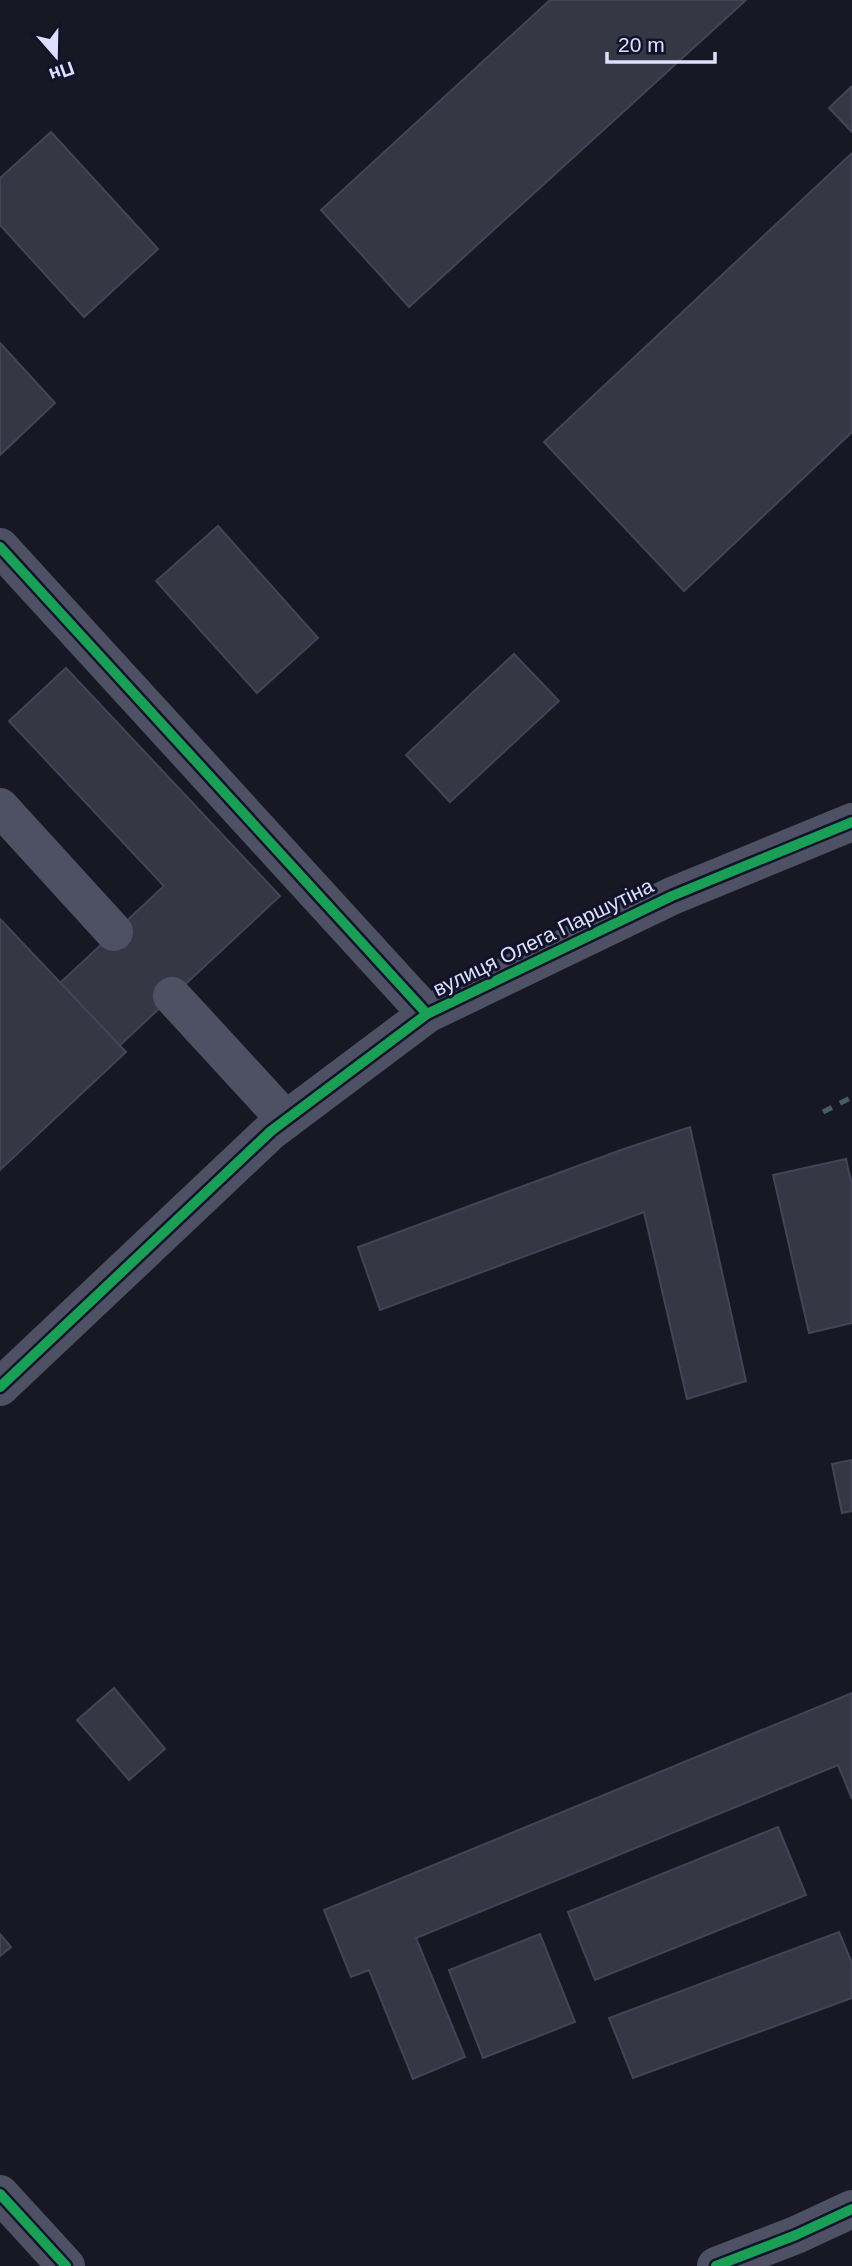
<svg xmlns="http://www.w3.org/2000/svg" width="852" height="2266" font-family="Helvetica,sans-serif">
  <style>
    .building { fill: #363745; stroke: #434457; stroke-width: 2 }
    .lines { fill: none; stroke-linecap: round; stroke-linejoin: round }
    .minor-tunnel { stroke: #363645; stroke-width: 38; stroke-dasharray: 38 19; stroke-linecap: butt }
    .minor { stroke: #4e5164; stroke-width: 38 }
    .rail { stroke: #455e66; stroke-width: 5; stroke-dasharray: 10 9; stroke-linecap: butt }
    .cycleway-casing { stroke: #12132a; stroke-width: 15 }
    .cycleway { stroke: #1a9f57; stroke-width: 10 }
    .labels { text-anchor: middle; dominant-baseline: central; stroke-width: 6; stroke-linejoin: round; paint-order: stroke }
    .street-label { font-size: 21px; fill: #dde0fd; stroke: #12132a }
  </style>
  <rect width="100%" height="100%" fill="#181824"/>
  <g class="building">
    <path d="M550 0H746L409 307 321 210Z"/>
    <path d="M852 86V132L829 108Z"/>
    <path d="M51 132 158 249 84 317 0 225V178Z"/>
    <path d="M852 153V432L684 591 544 442Z"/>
    <path d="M0 343 55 403 0 455Z"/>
    <path d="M218 526 318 638 257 693 156 581Z"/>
    <path d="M514 654 559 701 450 802 406 755Z"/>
    <path d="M66 668 280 896 119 1046 60 983 164 886 9 721Z"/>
    <path d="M0 919 126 1052 0 1170Z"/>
    <path d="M690 1127 746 1381 687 1399 644 1212 380 1310 358 1247 621 1150Z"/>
    <path d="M846 1159 852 1185V1323L809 1333 773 1175Z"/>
    <path d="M852 1460V1511L842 1513 832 1464Z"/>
    <path d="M114 1688 165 1749 129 1780 77 1720Z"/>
    <path d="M852 1693V1799L838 1765 416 1938 465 2057 413 2079 369 1970 351 1977 324 1910Z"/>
    <path d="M778 1827 806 1895 595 1980 568 1912Z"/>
    <path d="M839 1932 852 1963V1998L633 2078 609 2018Z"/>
    <path d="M0 1934 11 1947 0 1956Z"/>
    <path d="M540 1934 575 2022 483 2058 449 1970Z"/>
  </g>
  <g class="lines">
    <path class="minor-tunnel" d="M114 932 172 996"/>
    <g class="minor">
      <path d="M0 547 427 1014"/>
      <path d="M0 807 114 932"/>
      <path d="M172 996 286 1120"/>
      <path d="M0 1387 271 1131 427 1014 672 896 852 822"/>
      <path d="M0 2194 66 2266"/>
      <path d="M716 2266 796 2235 852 2209"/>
    </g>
    <path class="rail" d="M823 1112 852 1097"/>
    <defs>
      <g id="cycleway">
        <path d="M0 547 427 1014"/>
        <path d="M0 1387 271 1131 427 1014 672 896 852 822"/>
        <path d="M0 2194 66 2266"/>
        <path d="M716 2266 796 2235 852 2209"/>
      </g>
    </defs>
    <use href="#cycleway" class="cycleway-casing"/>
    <use href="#cycleway" class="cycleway"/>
  </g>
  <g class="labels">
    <g class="street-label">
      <text transform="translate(543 937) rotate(-26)">вулиця Олега Паршутіна</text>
    </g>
  </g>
  <g transform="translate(56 56) rotate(160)" stroke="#12132a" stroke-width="5" paint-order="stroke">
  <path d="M0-5L12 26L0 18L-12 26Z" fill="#dde0fd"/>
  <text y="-10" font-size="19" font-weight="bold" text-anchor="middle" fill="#dde0fd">Пн</text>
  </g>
  <path d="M607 52v10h108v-10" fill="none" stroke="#dde0fd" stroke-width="3.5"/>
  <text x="618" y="52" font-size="21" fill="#dde0fd" stroke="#12132a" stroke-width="5" paint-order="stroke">20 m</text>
</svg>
